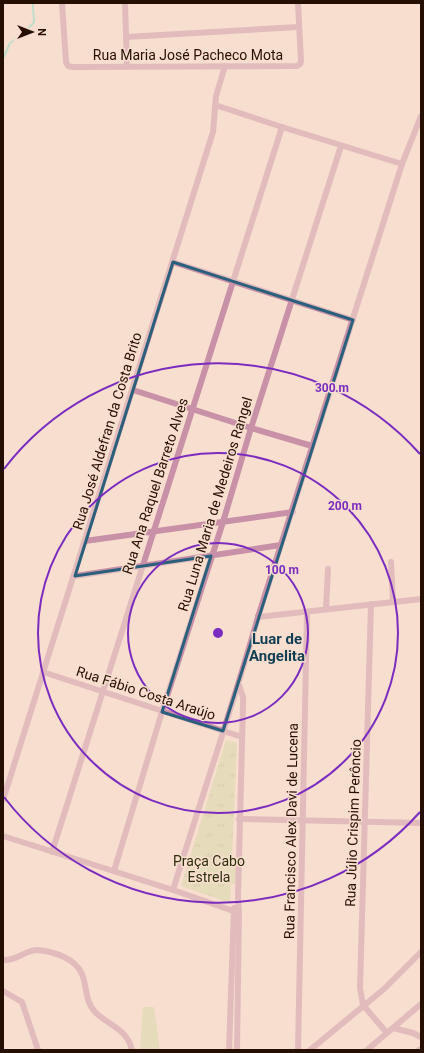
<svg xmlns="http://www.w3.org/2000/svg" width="424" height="1053" font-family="Roboto,sans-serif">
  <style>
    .park { fill: url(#park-tufts) }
    .garden { fill: #d1d7a0 }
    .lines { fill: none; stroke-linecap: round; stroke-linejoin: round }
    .stream { stroke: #7adec2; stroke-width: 2 }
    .street { stroke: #c891a7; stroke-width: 6 }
    .marked { fill: none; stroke: #2a607b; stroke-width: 3; stroke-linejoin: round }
    .ring { fill: none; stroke: #7b2cbf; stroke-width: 2 }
    .labels { text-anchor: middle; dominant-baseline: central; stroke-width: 3; stroke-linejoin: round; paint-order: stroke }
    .street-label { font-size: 14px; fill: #250f02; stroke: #f8decf }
    .park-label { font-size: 14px; fill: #2c2e0b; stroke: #f8decf }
    .neighbourhood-label { font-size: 15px; font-weight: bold; fill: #113e53; stroke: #f8decf }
    .centre { fill: #7b2cbf; stroke: #f8decf; stroke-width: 2 }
    .ring-label { font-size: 12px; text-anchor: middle; font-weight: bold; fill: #7b2cbf; stroke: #f8decf; stroke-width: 3; stroke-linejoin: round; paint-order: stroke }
  </style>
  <defs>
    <pattern id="park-tufts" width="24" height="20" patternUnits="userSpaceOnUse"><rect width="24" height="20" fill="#d1d7a0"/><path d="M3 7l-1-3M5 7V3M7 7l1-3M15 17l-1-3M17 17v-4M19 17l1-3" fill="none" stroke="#b3b788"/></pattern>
  </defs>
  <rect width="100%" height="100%" fill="#f8decf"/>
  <path class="park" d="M226 740 237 743 230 903 181 886Z"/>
  <g class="garden">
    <path d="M223 857H236V884L222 883Z"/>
    <path d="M143 1007H154L160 1050H140Z"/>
  </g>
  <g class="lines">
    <path class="stream" d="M3 59 10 43 23 35 34 22 33 6 32 3"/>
    <g class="street">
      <path d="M62 3 66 62 68 66 73 67 297 66 300 64 301 61 298 3"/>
      <path d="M125 3 127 66"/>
      <path d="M126 37 299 27"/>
      <path d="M215 105 282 127 402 164"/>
      <path d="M173 262 353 320"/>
      <path d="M133 390 251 428 312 446"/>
      <path d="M85 541 293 512"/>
      <path d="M391 562 393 602"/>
      <path d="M75 576 281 545"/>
      <path d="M371 604 360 988 363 1005 387 1033"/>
      <path d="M326 609 328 569"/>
      <path d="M258 617 421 599"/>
      <path d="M43 672 242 737"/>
      <path d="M3 800 213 132 216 96 225 66"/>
      <path d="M239 819 421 823"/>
      <path d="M3 836 173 890 239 913"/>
      <path d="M52 852 282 127"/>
      <path d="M114 871 162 712 223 522 251 428 341 146"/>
      <path d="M173 890C201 799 232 709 258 617L402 164 421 116"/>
      <path d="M3 960C18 961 24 950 38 950 47 951 56 953 64 957 95 972 78 995 96 1013 110 1026 127 1029 132 1050"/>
      <path d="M3 991 22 1002 38 1050"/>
      <path d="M393 1028 413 1033 421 1037"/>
      <path d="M229 1050 234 908"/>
      <path d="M237 1050 239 913 238 897 243 705V697L239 685"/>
      <path d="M298 1050 307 612"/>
      <path d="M310 1050 384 989 421 952"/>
      <path d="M367 1050 421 1004"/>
      <path d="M419 1050 421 1049"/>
    </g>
  </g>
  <path d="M0 0H424V1053H0ZM173 262 353 320 223 731 162 712 211 556 75 576Z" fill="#f8decf" fill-opacity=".55" fill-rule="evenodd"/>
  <path class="marked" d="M173 262 353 320 223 731 162 712 211 556 75 576Z"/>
  <g class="ring">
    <circle cx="218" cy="633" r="90"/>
    <circle cx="218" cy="633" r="180"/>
    <path d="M420 812A270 270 0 0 1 4 797M4 469A270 270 0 0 1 420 454"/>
  </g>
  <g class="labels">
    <g class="street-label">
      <text x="188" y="55">Rua Maria José Pacheco Mota</text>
      <text transform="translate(107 431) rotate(-73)">Rua José Aldefran da Costa Brito</text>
      <text transform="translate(155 486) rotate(-72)">Rua Ana Raquel Barreto Alves</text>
      <text transform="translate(215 504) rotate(-73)">Rua Luna Maria de Medeiros Rangel</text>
      <text transform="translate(146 693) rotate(18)">Rua Fábio Costa Araújo</text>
      <text transform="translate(353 823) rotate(-88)">Rua Júlio Crispim Perôncio</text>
      <text transform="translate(291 831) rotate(-89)">Rua Francisco Alex Davi de Lucena</text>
    </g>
    <g class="park-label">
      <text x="209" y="861">Praça Cabo<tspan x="209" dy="16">Estrela</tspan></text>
    </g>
    <g class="neighbourhood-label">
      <text x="277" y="639">Luar de<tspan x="277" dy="17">Angelita</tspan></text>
    </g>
  </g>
  <circle cx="218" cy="633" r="6" class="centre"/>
  <g class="ring-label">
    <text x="332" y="392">300 m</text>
    <text x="345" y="510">200 m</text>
    <text x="282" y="574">100 m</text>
  </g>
  <rect width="424" height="1053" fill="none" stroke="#250f02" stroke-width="8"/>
  <g transform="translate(32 32) rotate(90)" stroke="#f8decf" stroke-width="3" paint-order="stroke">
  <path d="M0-3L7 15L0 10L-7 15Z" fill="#250f02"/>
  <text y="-6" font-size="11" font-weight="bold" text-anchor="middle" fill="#250f02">N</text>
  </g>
</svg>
